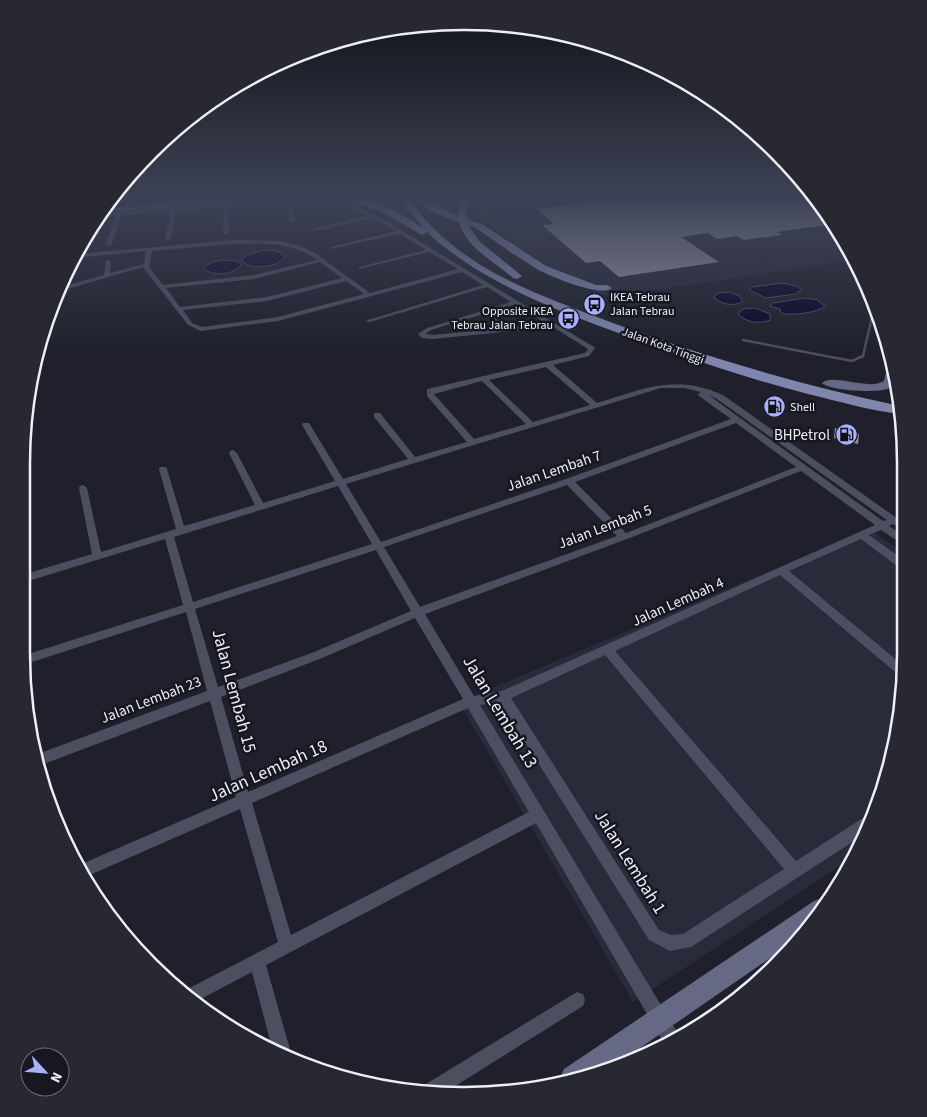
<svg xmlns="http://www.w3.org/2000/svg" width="927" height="1117" font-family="'Source Sans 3',sans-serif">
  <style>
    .built { fill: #292b3b }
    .water { fill: #090729; stroke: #4d4c66 }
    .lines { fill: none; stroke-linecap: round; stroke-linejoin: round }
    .stream { stroke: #4d4c66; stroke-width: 2.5 }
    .building { fill: #9294a2 }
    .minor { fill: #4d4f61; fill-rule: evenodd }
    .secondary { fill: #656986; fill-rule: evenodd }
    .trunk { fill: #8085ae; fill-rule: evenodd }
    .labels { text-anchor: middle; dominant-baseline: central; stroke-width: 5; stroke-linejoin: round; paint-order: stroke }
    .far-poi-label { font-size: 12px; fill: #edeef6; stroke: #161721; text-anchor: start }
    .far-street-label { font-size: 12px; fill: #edeef6; stroke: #161721 }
    .poi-label { font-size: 15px; fill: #edeef6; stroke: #161721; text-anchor: end }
    .street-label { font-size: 15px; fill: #edeef6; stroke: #161721 }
    .near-street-label { font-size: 18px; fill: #edeef6; stroke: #161721 }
    .rim { fill: none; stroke: #edeef6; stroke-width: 2.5 }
  </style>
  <rect width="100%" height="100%" fill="#1f202b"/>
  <g class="built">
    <path d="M492 197H814L831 218 854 260 608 297 538 270 490 223 481 211Z"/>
    <path d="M870 529 905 555V683L882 795 855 856 633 1002 459 702Z"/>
  </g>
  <g class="water">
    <path d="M265 250 277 251 284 255 285 257C276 268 255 269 243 263L242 260 247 255Z"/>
    <path d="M223 260 238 261 241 265C233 275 216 276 205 270L204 268 212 262Z"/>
    <path d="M783 283 797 286 801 290 796 294 766 298 749 290 752 287Z"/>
    <path d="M729 292 739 296 743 301C734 307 721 305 714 297L718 293Z"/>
    <path d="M805 298 817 300 825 306C818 313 790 316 781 313L780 309 770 306 773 303Z"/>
    <path d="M755 308 770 314V320C760 324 746 323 738 314L743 309Z"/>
  </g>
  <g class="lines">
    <path class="stream" d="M743 340 852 361 863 356 875 304"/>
  </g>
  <g class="building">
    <path d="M641 197H814L834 224 777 232 782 235 744 240 737 236 717 239 708 233 681 237 719 262 619 277 600 261 586 263 542 225 554 224 537 209Z"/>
    <path d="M835 428 859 434 858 444 834 438Z"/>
  </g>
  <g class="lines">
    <g class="minor">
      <path d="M166 197H181L113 203 115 200Z"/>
      <path d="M316 198 347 202 376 215 594 347 595 348 589 356 553 365 597 403C643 389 675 373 723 395L905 524V531L893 524 889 526 905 537V545L902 544 881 530 869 535 905 561V570L901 569 861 539 789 571 905 667V679L901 677 780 575 615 651 796 861 866 816 871 814 873 815 866 833 691 947 670 951 649 940 500 702 480 705 679 1035 680 1037 665 1045 536 823 266 965 291 1053 289 1056 272 1048 252 972 195 1002 182 992 278 942 240 809 83 878 77 866 236 797 210 701 36 767 35 755 207 691 186 612 23 665 22 656 183 605 165 539 22 583V575L92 554 79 488 80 486 83 485 87 488 101 552 176 529 159 469 160 467H166L167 469 184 526 255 505 229 453 230 451 233 450 237 453 263 503 335 481 302 425 303 423H309L343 479 408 459 374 417V413H380L415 457 467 442 427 396V389L585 353 588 349 553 327 433 339 422 338 418 334 427 328 511 302 487 287 370 322 365 321 483 285 462 272 278 321 201 331 188 325 143 267 60 291 61 287 104 275 106 260 111 261 110 273 144 264 146 251 74 258 77 254 232 240 281 241 300 246 315 253 370 293 458 269 429 252 359 269V267L426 250 400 234 330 249V247L396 231 373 218 313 231V229L369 216 344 204 316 200 292 202 295 221 292 223 289 221 287 203 228 207 229 233 226 235 223 233 224 207 176 211 171 239 168 241 165 239 171 211 121 215 112 244 109 246 106 244 116 216H104L106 213ZM232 244C262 244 292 241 317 260L254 275 163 285 149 267 152 251ZM320 262 342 278 267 297 180 307 166 288 254 279ZM346 281 364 294 278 317 202 327 192 323 183 310 267 301ZM515 304 547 324 511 327 489 312ZM483 314 503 328 433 335 425 334 431 330ZM546 367 590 405 533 422 489 380ZM482 381 526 424 474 439 434 394ZM661 388H684L701 392 698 394 699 396 731 419 566 479 381 542 346 484ZM707 394 717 399 887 520 883 521ZM736 423 796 467 626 533 575 482ZM801 471 875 525 502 691 474 696 425 614 627 539ZM567 485 617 536 420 607 384 547ZM338 486 372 544 193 602 174 537ZM376 550 411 611 314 652 218 687 195 609ZM415 618 463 699 248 792 221 697 322 658ZM605 655 784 869 683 934 671 935 659 930 511 698ZM468 708 529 812 291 935 252 803Z"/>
      <path d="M577 992 583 994 585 1000 583 1006 441 1095 419 1092 421 1087Z"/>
    </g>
    <g class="secondary">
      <path d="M259 197H286L282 199 107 212 110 208Z"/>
      <path d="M892 361 897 377C895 382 893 387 887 389 876 393 831 391 822 383 833 373 868 391 884 381L888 364Z"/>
      <path d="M822 898 828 900 802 936 611 1068 561 1081 560 1078 564 1069 814 901Z"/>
    </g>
    <g class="trunk">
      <path d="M336 197C367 194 398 211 423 228L399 197H407C420 214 434 230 451 244 496 281 555 301 610 322 706 357 800 385 900 406L901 414C870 411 838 401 808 394 742 377 678 355 613 331 547 306 480 281 427 232L423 235 420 234 381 211Z"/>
      <path d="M462 197H470L466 211 467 219 482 224 546 266 596 285H607L612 288C602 298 549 276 537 269 516 256 496 242 476 228L468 225 479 241 522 276 517 279 513 278C494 261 466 248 459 222L437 214 415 201 422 199 458 216Z"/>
    </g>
  </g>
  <linearGradient id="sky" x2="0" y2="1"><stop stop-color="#111218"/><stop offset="0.56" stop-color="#3c4255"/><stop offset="1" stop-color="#3c4255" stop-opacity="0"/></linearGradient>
  <rect width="927" height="353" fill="url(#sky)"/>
  <defs>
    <symbol id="bus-disc" viewBox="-11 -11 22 22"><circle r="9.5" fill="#a8b0fc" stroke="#161721"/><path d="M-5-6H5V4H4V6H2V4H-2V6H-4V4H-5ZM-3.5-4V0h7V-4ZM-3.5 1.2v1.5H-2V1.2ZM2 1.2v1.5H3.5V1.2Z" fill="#111"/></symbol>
    <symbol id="fuel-disc" viewBox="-11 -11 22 22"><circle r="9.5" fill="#a8b0fc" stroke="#161721"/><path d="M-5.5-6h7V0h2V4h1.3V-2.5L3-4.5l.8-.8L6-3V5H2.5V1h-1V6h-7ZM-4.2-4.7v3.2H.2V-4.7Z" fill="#111"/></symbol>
  </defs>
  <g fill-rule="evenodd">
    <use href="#bus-disc" x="582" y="292" width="25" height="25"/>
    <use href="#bus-disc" x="556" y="306" width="25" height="25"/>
    <use href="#fuel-disc" x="762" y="394" width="25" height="25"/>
    <use href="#fuel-disc" x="834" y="422" width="25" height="25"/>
  </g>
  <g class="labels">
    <g class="far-poi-label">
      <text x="610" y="297">IKEA Tebrau<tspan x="610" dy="14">Jalan Tebrau</tspan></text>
      <text x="553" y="311" text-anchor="end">Opposite IKEA<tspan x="553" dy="14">Tebrau Jalan Tebrau</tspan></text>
      <text x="790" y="407">Shell</text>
    </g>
    <g class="far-street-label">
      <text transform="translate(663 346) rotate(20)">Jalan Kota Tinggi</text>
    </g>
    <g class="poi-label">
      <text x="830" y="435">BHPetrol</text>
    </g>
    <g class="street-label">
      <text transform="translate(554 471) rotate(-19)">Jalan Lembah 7</text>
      <text transform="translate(605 527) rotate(-21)">Jalan Lembah 5</text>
      <text transform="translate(678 602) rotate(-24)">Jalan Lembah 4</text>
      <text transform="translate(151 700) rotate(-21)">Jalan Lembah 23</text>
    </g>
    <g class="near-street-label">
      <text transform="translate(234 691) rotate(75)">Jalan Lembah 15</text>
      <text transform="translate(500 712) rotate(59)">Jalan Lembah 13</text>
      <text transform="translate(268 771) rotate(-24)">Jalan Lembah 18</text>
      <text transform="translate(630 862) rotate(58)">Jalan Lembah 1</text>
    </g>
  </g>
  <path d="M0 0H927V1117H0ZM463 30H464A433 433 0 0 1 897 463V654A433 433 0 0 1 464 1087H463A433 433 0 0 1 30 654V463A433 433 0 0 1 463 30Z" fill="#272832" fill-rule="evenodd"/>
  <path class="rim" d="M463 30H464A433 433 0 0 1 897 463V654A433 433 0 0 1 464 1087H463A433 433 0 0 1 30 654V463A433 433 0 0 1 463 30Z"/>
  <g transform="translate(45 1072) rotate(116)"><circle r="24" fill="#161721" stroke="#6c6d76"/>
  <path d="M0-4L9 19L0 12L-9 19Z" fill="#a8b0fc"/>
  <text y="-8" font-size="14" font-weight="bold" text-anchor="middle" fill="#edeef6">N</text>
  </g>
</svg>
